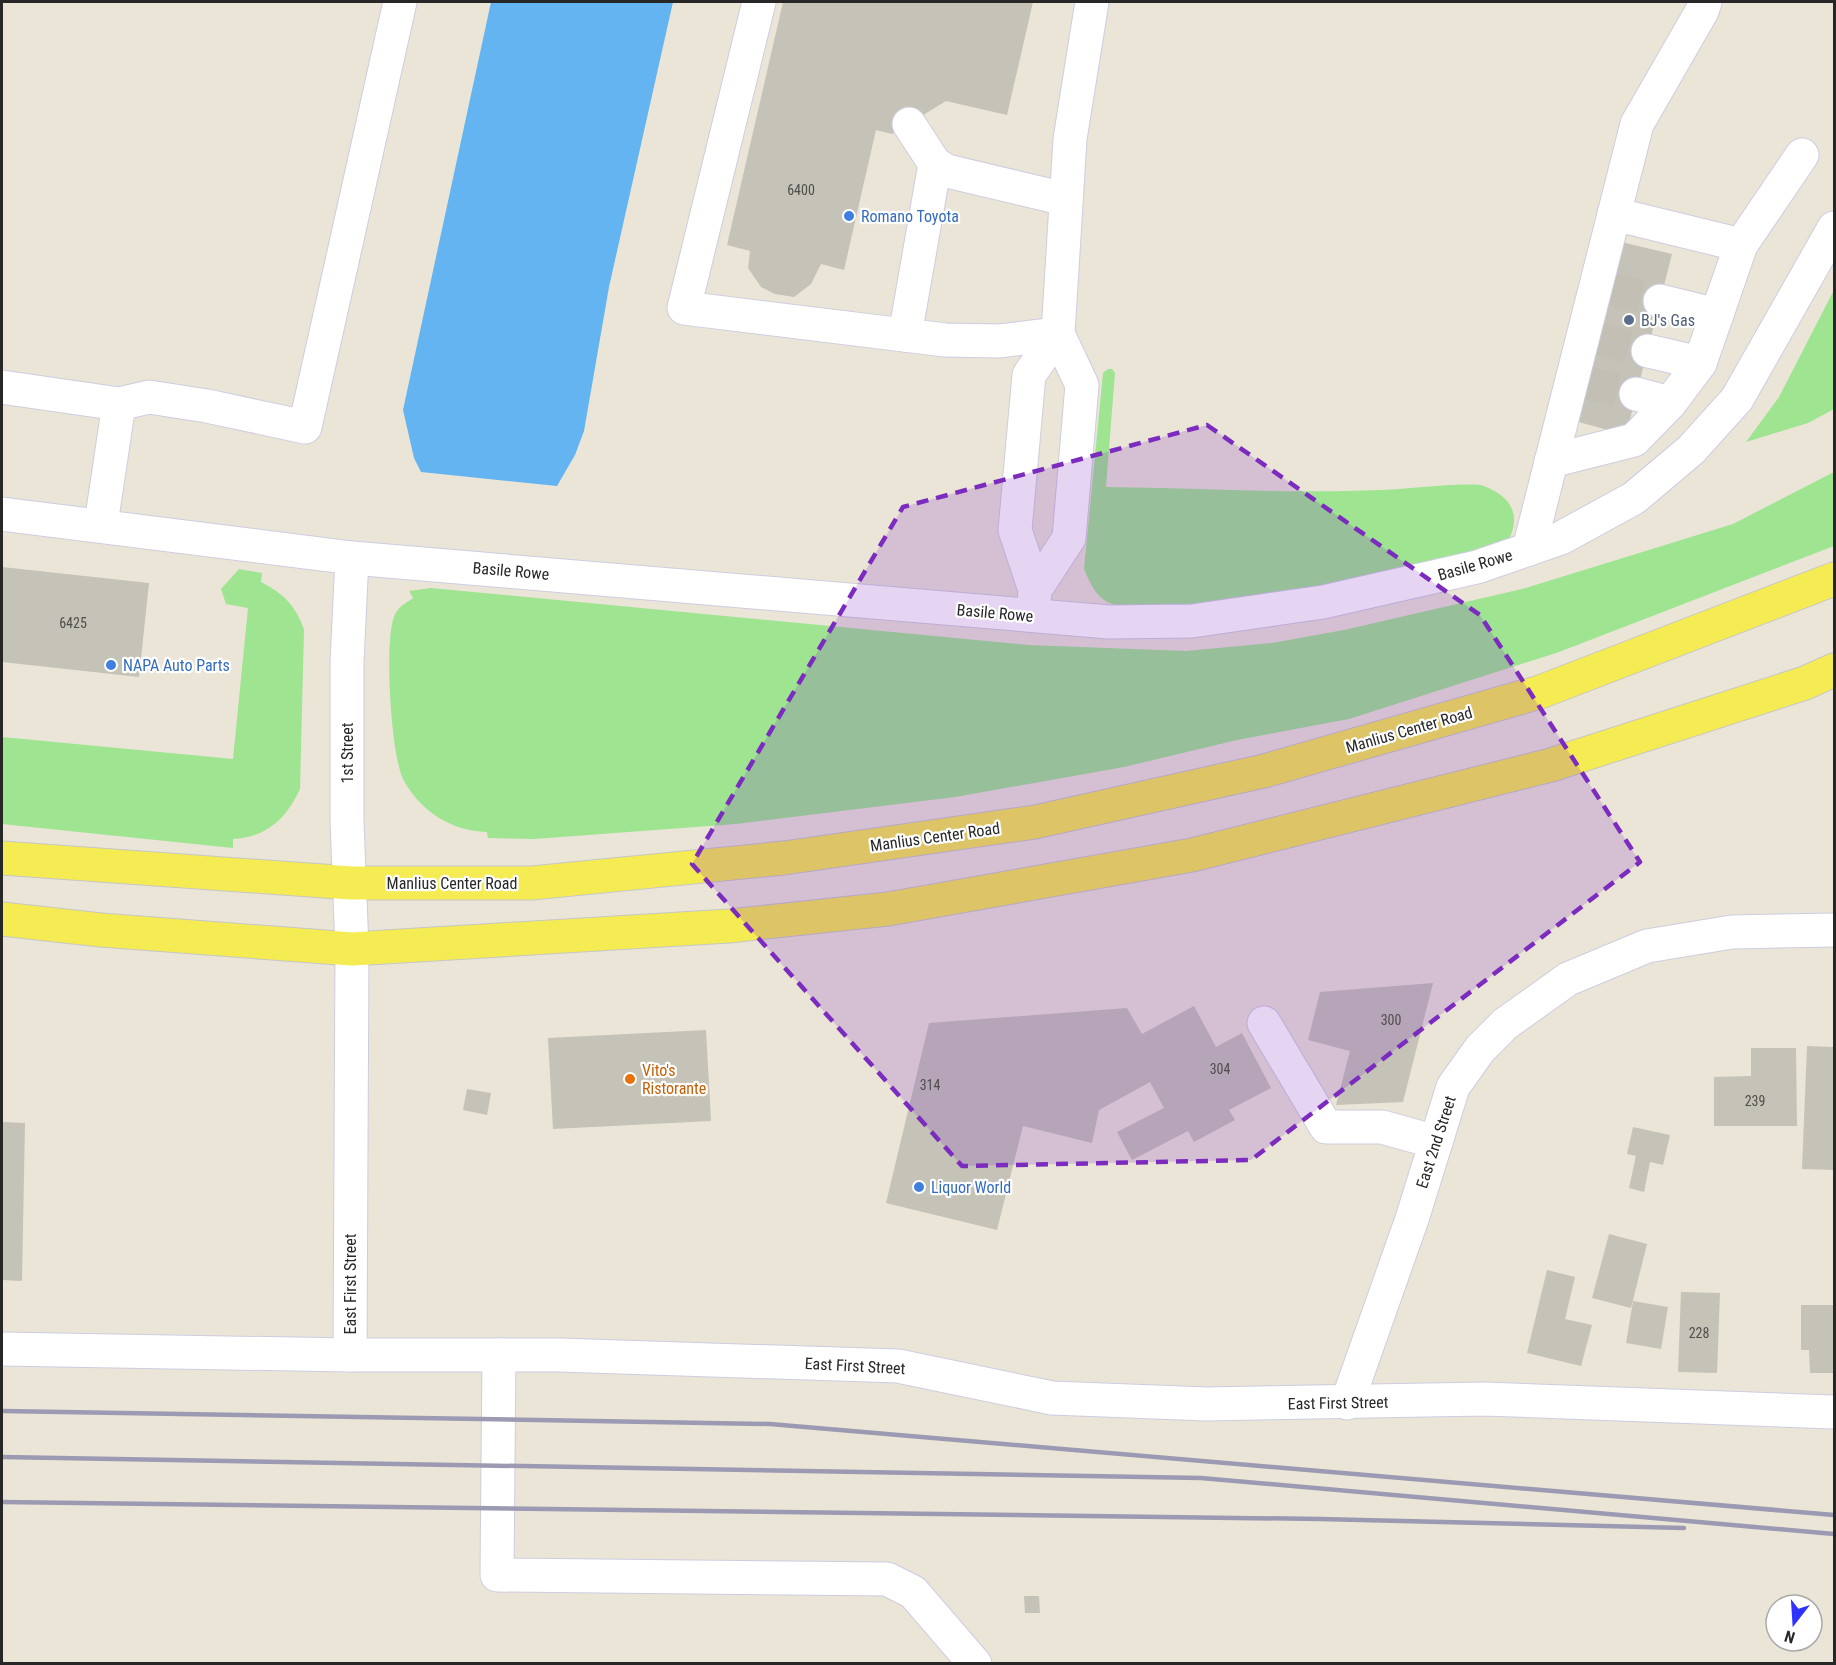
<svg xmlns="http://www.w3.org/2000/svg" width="1836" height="1665" font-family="'Roboto Condensed',sans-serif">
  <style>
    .green { fill: #9ee491 }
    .water { fill: #65b4f2 }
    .building { fill: #c5c2b7 }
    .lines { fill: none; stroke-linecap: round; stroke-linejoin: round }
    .minor-tunnel { stroke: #c3bfb4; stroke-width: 33; stroke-dasharray: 33 16; stroke-linecap: butt }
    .minor-casing { stroke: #cdcde1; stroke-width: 35 }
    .major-casing { stroke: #c7c7c7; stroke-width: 35 }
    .minor { stroke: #fff; stroke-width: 33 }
    .major { stroke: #f5eb52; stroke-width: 33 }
    .rail { stroke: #9b9ab2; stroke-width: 4.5 }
    .marked { fill: #7b2cbf; fill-opacity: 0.2; stroke: #7b2cbf; stroke-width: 4.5; stroke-dasharray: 12 8; stroke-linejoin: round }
    .shop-dot { fill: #3f7fe0; stroke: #fff; stroke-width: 2 }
    .service-dot { fill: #5c6f8a; stroke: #fff; stroke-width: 2 }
    .food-dot { fill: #e8710a; stroke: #fff; stroke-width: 2 }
    .labels { text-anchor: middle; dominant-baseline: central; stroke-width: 4.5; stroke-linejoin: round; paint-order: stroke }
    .number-label { font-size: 14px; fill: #4e4e4b }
    .shop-label { font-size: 16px; fill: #366cbe; stroke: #fff; text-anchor: start }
    .service-label { font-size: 16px; fill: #4e5e75; stroke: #fff; text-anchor: start }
    .street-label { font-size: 16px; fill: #272727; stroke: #fff }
    .food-label { font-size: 16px; fill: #c56008; stroke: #fff; text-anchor: start }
  </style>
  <rect width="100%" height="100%" fill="#eae5d7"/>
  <g class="green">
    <path d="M1834 290V409L1808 423 1746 442 1779 397Z"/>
    <path d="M1108 369H1112L1115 373 1106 487C1197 488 1289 494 1380 490 1398 490 1473 481 1484 486 1517 499 1522 521 1503 550 1389 574 1274 606 1157 606 1141 606 1122 609 1107 602 1095 595 1089 581 1084 569L1103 373Z"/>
    <path d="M1834 472V546L1559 652 1349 719 1237 740 1124 767 955 797 736 824 534 839 488 838 487 832C451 831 422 812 404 781 391 758 384 642 394 617 397 607 405 604 413 598L409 591 431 588 1028 645 1186 651 1272 643 1344 630 1522 589 1733 524Z"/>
    <path d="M239 569 262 573 261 582C284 594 295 605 304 629L300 789C286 819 267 837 233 839V848L2 824V737L233 759 248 608 226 604 221 589Z"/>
  </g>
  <path class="water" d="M491 2H673L609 287 584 431 575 455 557 486 421 472 414 458 403 410Z"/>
  <g class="building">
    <path d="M783 2H1033L1007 115 946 101 892 134 876 130 844 270 821 264 811 284 794 297 775 294 761 287 748 268 750 251 727 245Z"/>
    <path d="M1621 242 1672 254 1626 435 1575 421Z"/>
    <path d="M2 567 149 583 139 677 2 662Z"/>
    <path d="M1433 983 1403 1102 1336 1105 1350 1051 1308 1040 1320 992Z"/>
    <path d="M1194 1006 1216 1047 1242 1033 1271 1088 1229 1110 1235 1120 1194 1142 1188 1131 1132 1160 1117 1132 1164 1108 1150 1082 1099 1110 1092 1143 1023 1126 997 1230 886 1203 929 1023 1127 1008 1142 1034Z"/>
    <path d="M706 1030 711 1121 553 1129 548 1038Z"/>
    <path d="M1807 1046 1834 1047V1170L1802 1169Z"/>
    <path d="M1751 1048H1796L1797 1126H1714V1077L1751 1076Z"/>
    <path d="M467 1089 491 1093 487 1115 463 1110Z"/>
    <path d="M2 1122 25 1123 22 1281 2 1280Z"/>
    <path d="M1633 1127 1670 1135 1663 1165 1650 1162 1644 1192 1629 1188 1636 1156 1627 1154Z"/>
    <path d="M1609 1234 1647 1244 1631 1308 1592 1298Z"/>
    <path d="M1547 1270 1575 1277 1565 1319 1592 1325 1581 1366 1527 1353Z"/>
    <path d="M1681 1292 1720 1293 1717 1373 1678 1372Z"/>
    <path d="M1633 1301 1668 1307 1661 1349 1626 1343Z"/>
    <path d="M1801 1305H1834V1373H1810L1809 1350H1801Z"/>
    <path d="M1024 1596H1039L1040 1613H1025Z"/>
  </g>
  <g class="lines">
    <g class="minor-tunnel">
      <path d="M1609 289 1660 301"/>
      <path d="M1597 338 1648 351"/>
      <path d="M1585 382 1636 394"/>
    </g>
    <defs>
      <g id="minor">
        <path d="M759 2 684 308 945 340 999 341 1058 334"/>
        <path d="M909 124 935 164 947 171 1065 199"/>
        <path d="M1614 214 1741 245"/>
        <path d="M1660 301 1717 315"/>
        <path d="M905 335 935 164"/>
        <path d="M1648 351 1700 363"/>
        <path d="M2 387 119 404 149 397 207 406 305 427 400 2"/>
        <path d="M1636 394 1670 403"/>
        <path d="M1551 461 1634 440 1670 403 1700 363 1741 245 1802 155"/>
        <path d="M2 514 352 558 1109 622 1192 621 1323 602 1477 567 1561 538 1634 498 1691 450 1737 399 1834 228"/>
        <path d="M101 524 119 404"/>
        <path d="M1529 549 1637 124 1702 11 1705 2"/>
        <path d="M352 558 347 662V821L352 949 350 1355H559L898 1366 1052 1398 1207 1404 1485 1399 1834 1412"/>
        <path d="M1035 590 1069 538 1082 385 1058 334 1070 139 1092 2"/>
        <path d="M1034 604 1035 590 1015 530 1029 375 1058 334"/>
        <path d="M1264 1023 1326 1127H1382L1436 1142"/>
        <path d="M2 1349 350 1355"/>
        <path d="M499 1355 497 1575 887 1579 913 1592 975 1664"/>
        <path d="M1347 1403 1412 1219 1453 1087 1480 1049 1505 1024 1568 979 1647 946 1732 932 1834 930"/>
      </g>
      <g id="major">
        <path d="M2 858 351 883H532L784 858 1035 822 1264 771 1540 692 1834 579"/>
        <path d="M2 919 101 930 352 949 729 926 888 909 1192 855 1551 765 1805 683 1834 670"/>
      </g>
    </defs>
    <use href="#minor" class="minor-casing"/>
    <use href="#major" class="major-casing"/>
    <use href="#minor" class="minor"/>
    <use href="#major" class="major"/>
    <g class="rail">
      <path d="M2 1411 770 1424 1834 1515"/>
      <path d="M2 1457 1201 1478 1834 1534"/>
      <path d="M2 1502 1320 1519 1684 1528"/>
    </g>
  </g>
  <path class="marked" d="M1207 425 1480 615 1640 862 1251 1160 962 1166 692 864 903 507Z"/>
  <g class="shop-dot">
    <circle cx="849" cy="216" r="6"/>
    <circle cx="111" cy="665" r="6"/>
    <circle cx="919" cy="1187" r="6"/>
  </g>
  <circle class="service-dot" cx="1629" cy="320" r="6"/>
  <circle class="food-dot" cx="630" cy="1079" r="6"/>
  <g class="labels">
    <g class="number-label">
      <text x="801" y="190">6400</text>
      <text x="73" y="623">6425</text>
      <text x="1391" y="1020">300</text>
      <text x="1220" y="1069">304</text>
      <text x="930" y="1085">314</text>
      <text x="1755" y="1101">239</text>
      <text x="1699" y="1333">228</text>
    </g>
    <g class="shop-label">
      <text x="861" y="216">Romano Toyota</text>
      <text x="123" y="665">NAPA Auto Parts</text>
      <text x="931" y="1187">Liquor World</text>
    </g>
    <g class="service-label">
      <text x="1641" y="320">BJ's Gas</text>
    </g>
    <g class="street-label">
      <text transform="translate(1475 565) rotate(-16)">Basile Rowe</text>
      <text transform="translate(511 571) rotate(5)">Basile Rowe</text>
      <text transform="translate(995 613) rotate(5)">Basile Rowe</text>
      <text transform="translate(1409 730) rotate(-16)">Manlius Center Road</text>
      <text transform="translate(347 753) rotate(-90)">1st Street</text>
      <text transform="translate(935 837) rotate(-8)">Manlius Center Road</text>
      <text x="452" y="883">Manlius Center Road</text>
      <text transform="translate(1436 1142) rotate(-72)">East 2nd Street</text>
      <text transform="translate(350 1284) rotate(-90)">East First Street</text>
      <text transform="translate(855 1366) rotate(3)">East First Street</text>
      <text transform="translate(1338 1403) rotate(-1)">East First Street</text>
    </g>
    <g class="food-label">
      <text x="642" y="1070">Vito's<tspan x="642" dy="18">Ristorante</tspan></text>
    </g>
  </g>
  <rect width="1836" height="1665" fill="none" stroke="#272727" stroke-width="6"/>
  <g transform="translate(1794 1623) rotate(197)"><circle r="28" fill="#ffffff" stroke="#a9a9a9" stroke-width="1.5"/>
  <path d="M0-4.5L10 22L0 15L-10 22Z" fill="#3032ff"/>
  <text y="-9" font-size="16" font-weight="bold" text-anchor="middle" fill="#272727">N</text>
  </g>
</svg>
